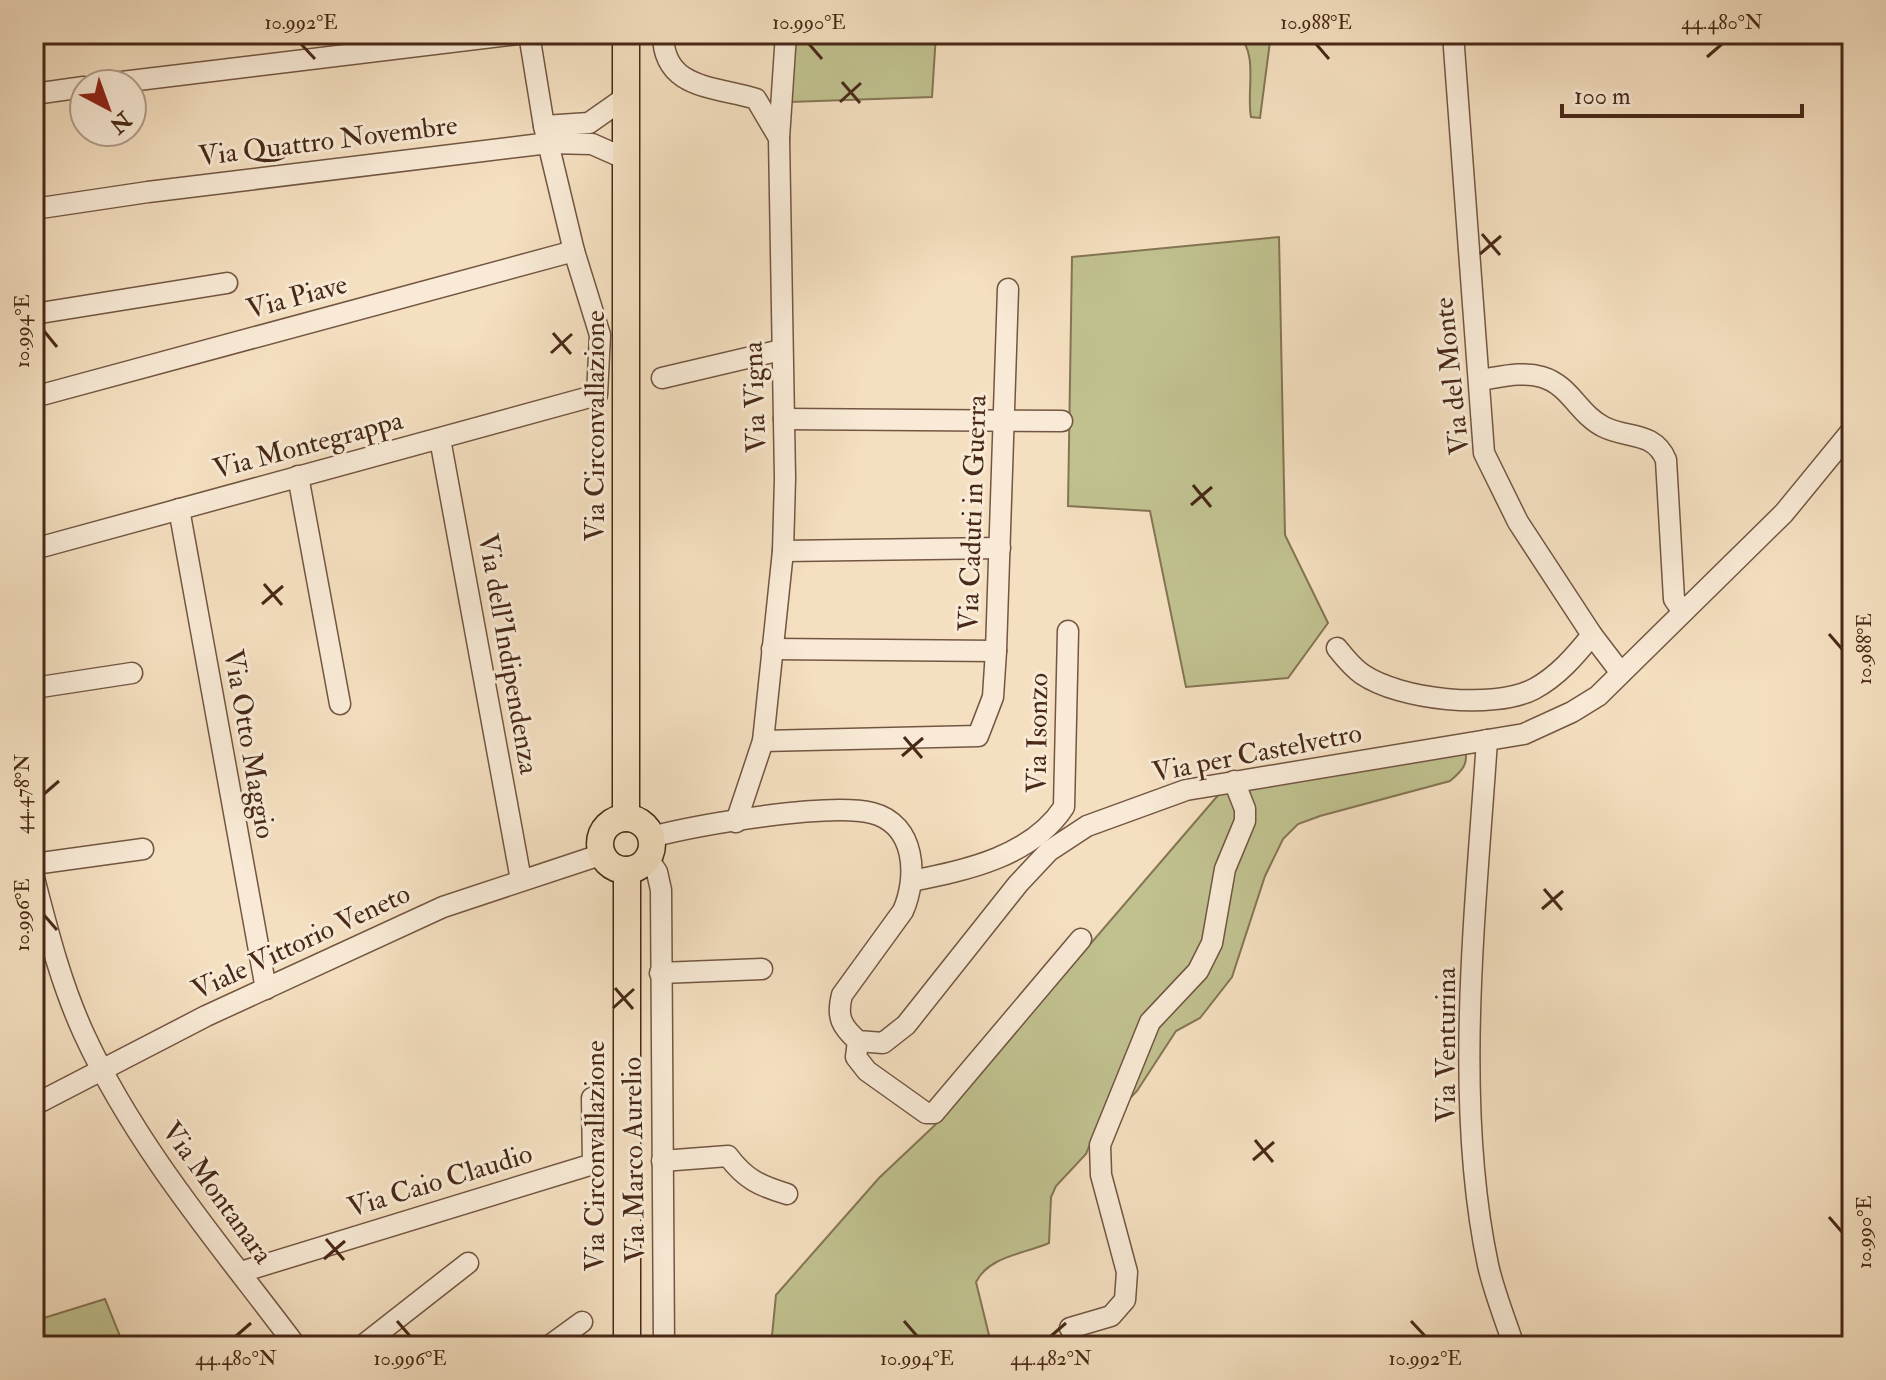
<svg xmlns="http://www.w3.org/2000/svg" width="1886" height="1380" font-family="'IM FELL Double Pica',serif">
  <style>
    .green { fill: #c0c18f; stroke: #847553; stroke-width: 2 }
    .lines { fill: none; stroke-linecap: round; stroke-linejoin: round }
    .minor-casing { stroke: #735641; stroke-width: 23 }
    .major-casing { stroke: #482917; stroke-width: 29 }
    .minor { stroke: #f8ead6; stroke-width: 20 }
    .major { stroke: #f4dfc0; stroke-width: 26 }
    .ticks { fill: none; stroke: #482917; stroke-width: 3 }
    .labels { text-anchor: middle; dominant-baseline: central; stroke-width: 6; stroke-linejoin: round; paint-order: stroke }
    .street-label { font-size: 28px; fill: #482917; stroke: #f8ead6 }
    .neatline { fill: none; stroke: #482917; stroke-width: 3 }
    .ticks-label { font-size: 20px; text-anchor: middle; fill: #482917 }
  </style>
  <rect width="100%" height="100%" fill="#f4dfc0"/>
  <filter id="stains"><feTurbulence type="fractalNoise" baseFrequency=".0025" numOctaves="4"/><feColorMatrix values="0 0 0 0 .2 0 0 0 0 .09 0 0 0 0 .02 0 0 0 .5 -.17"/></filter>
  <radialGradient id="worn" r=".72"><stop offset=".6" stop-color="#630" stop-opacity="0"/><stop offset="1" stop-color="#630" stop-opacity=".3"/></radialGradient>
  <g class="green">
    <path d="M790 34H936L932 97 790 102Z"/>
    <path d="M1238 34H1271L1260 118 1251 117C1246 91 1259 55 1238 34Z"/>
    <path d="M1279 237 1285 535 1328 623 1288 678 1186 687 1150 511 1068 506 1072 257Z"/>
    <path d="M1464 747C1470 763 1462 771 1450 781L1320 816 1298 824 1283 839 1265 876 1232 977 1200 1018 1176 1031 1137 1091 1093 1137 1086 1154 1056 1186 1051 1197 1049 1243C1024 1254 989 1256 976 1282L989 1335 997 1346H771L776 1295 879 1178 934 1126 1220 793Z"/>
    <path d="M105 1299 124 1346H34V1321Z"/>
  </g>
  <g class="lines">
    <defs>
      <g id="minor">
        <path d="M663 34C663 90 715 86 756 99L779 138 785 478 783 551 763 741 736 822"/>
        <path d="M1453 34 1484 453 1518 522 1592 635 1621 673"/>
        <path d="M105 84 518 34"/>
        <path d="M34 94 84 87"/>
        <path d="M544 126 589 123 626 97"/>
        <path d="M779 138 786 34"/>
        <path d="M34 209 148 192 549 143 592 144 626 159"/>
        <path d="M34 314 227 283"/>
        <path d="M662 378 781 350"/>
        <path d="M1480 380C1501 377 1522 371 1542 377 1570 385 1579 415 1604 427 1628 439 1654 431 1666 460L1674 599 1683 612"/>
        <path d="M34 397 574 251"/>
        <path d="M784 419 1062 421"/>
        <path d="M440 439 521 880"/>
        <path d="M298 476 340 704"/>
        <path d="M179 509 266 989"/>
        <path d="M34 549 597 395 600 335 574 251 544 126 529 34"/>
        <path d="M783 551 1000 548"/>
        <path d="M1337 648C1345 658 1352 667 1362 674 1400 700 1493 710 1534 689 1558 676 1575 656 1592 635"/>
        <path d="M772 649 996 651"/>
        <path d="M34 688 132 673"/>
        <path d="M1487 740C1476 908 1453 1100 1488 1265 1494 1292 1505 1319 1514 1346"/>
        <path d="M763 741 978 736 993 697 996 651 1008 289"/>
        <path d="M651 837C698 825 828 802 872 813 916 824 918 877 903 911L842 995C836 1017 842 1027 858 1041L883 1043 906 1025 1018 884 1049 851 1087 826 1186 790 1524 734 1572 712 1598 696 1784 513 1852 430"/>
        <path d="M648 859 657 872 661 890 664 1346"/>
        <path d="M34 864 143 849"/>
        <path d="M34 878C48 932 61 984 84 1034 137 1149 221 1246 296 1346"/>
        <path d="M912 881C966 870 1031 857 1064 807L1068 631"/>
        <path d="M660 973 762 969"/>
        <path d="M858 1041 856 1057 867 1071 926 1113H934L1081 939"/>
        <path d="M34 1105 206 1016 443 907 603 854"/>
        <path d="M662 1161 728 1156C745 1179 760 1186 787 1194"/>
        <path d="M241 1272 593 1164 592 1098"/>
        <path d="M1070 1328 1111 1316 1125 1300 1127 1272 1101 1175 1100 1145 1150 1022 1198 971 1212 943 1225 869 1245 821V809L1234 781"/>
        <path d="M362 1346 468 1263"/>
        <path d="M549 1346 582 1322"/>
      </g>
      <g id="major">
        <path d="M626 818V34"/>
        <circle cx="626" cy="844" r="26"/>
        <path d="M627 1346V870"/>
      </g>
    </defs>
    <use href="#minor" class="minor-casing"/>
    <use href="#major" class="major-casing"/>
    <use href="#minor" class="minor"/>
    <use href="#major" class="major"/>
  </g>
  <path class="ticks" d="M301 44 315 59M809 44 822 59M1316 44 1329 59M1707 57 1722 44M842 82 860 103M840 102 861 83M1482 234 1500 255M1480 254 1501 236M44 331 57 347M553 333 571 354M551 353 572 334M1193 485 1211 507M1191 505 1212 487M264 584 282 605M262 604 283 586M1829 634 1842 649M904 737 922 758M902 756 923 738M44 794 59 781M1544 889 1562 910M1542 909 1563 891M44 915 57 930M615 988 633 1009M613 1008 634 989M1255 1140 1273 1162M1253 1160 1274 1142M1829 1217 1842 1232M326 1239 344 1260M324 1259 345 1241M397 1321 410 1336M904 1321 917 1336M1411 1321 1425 1336M236 1336 251 1323M1051 1336 1066 1323"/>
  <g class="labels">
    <g class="street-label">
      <text transform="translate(328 141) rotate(-7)">Via Quattro Novembre</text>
      <text transform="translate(297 297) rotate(-15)">Via Piave</text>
      <text transform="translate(1452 376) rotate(-96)">Via del Monte</text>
      <text transform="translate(755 397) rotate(-92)">Via Vigna</text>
      <text transform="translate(595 426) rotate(-90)">Via Circonvallazione</text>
      <text transform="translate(308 445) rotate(-15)">Via Montegrappa</text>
      <text transform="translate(973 513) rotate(-88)">Via Caduti in Guerra</text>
      <text transform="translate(508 654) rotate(80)">Via dell'Indipendenza</text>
      <text transform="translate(1038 733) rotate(-89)">Via Isonzo</text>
      <text transform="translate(249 744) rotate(80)">Via Otto Maggio</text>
      <text transform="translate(1257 753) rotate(-11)">Via per Castelvetro</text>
      <text transform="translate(301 942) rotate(-25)">Viale Vittorio Veneto</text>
      <text transform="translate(1446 1045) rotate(-90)">Via Venturina</text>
      <text transform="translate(595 1156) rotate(-90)">Via Circonvallazione</text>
      <text transform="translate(634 1160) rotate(-91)">Via Marco Aurelio</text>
      <text transform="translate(440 1181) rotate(-17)">Via Caio Claudio</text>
      <text transform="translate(217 1193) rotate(54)">Via Montanara</text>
    </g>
  </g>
  <rect width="1886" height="1380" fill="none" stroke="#f4dfc0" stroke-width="88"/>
  <g transform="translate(108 108) rotate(139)"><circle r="38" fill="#f8ead6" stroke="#b29d8a" stroke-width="2"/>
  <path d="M0-6L14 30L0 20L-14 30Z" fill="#8f2418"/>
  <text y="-12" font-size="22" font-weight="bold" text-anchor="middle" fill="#482917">N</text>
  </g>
  <path d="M1562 104v12h240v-12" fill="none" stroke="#482917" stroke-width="4"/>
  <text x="1574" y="104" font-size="24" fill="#482917" stroke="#f8ead6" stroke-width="6" paint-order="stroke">100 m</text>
  <rect x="44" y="44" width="1798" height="1292" class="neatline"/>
  <g class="ticks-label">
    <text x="301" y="29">10.992°E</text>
    <text x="809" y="29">10.990°E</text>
    <text x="1316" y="29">10.988°E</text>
    <text x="1722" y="29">44.480°N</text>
    <text transform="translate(22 331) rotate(-90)" y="7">10.994°E</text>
    <text transform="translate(1864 649) rotate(-90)" y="7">10.988°E</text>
    <text transform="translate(22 794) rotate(-90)" y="7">44.478°N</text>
    <text transform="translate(22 915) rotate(-90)" y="7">10.996°E</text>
    <text transform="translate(1864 1232) rotate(-90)" y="7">10.990°E</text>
    <text x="236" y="1365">44.480°N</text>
    <text x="410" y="1365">10.996°E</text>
    <text x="917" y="1365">10.994°E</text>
    <text x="1051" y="1365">44.482°N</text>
    <text x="1425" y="1365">10.992°E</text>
  </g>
  <rect width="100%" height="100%" filter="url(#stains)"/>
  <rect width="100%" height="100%" fill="url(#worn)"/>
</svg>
